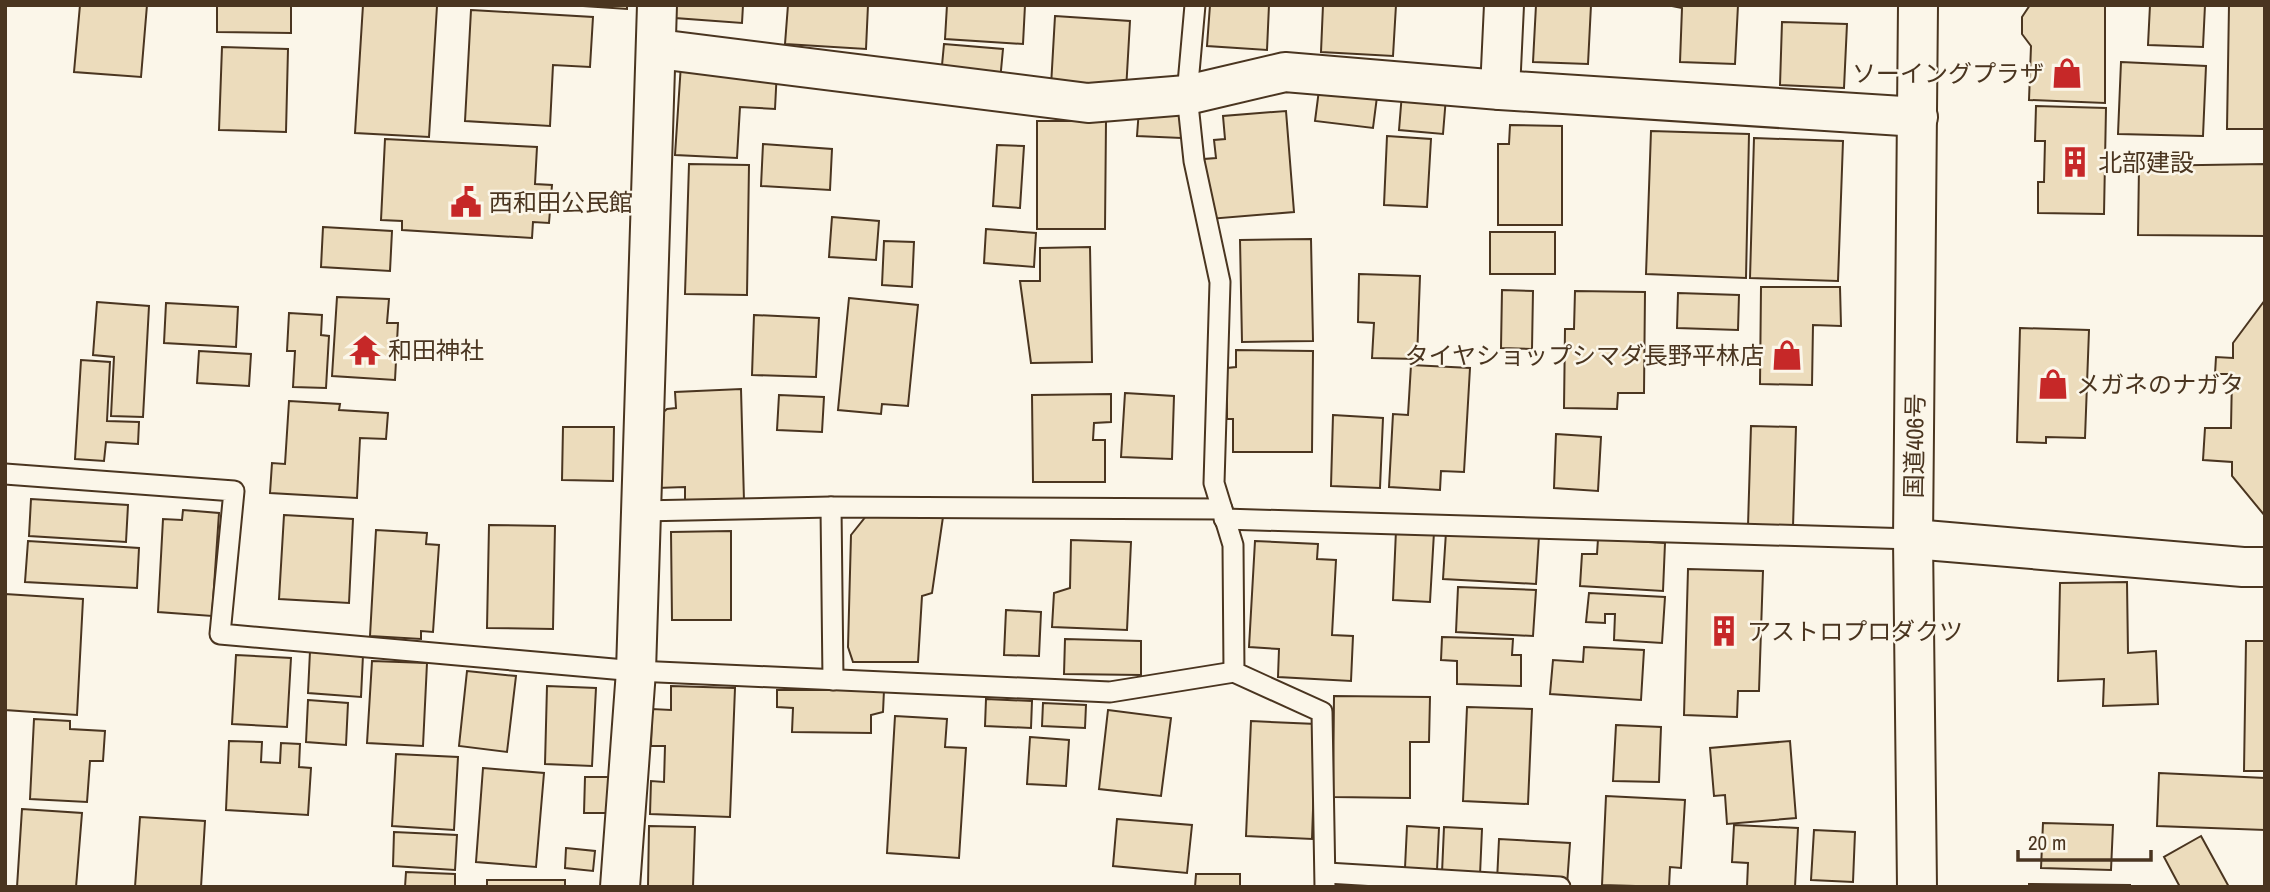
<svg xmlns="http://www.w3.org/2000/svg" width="2270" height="892" font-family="'Archivo Narrow','Noto Sans JP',sans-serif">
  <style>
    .building { fill: #ecdcbc; stroke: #4a3520; stroke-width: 2 }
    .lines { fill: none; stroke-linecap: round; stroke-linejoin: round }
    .service-casing { stroke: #4a3520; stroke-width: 23 }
    .minor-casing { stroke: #4a3520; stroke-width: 42 }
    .trunk-casing { stroke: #4a3520; stroke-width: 42 }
    .service { stroke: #fbf6e9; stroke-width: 19 }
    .minor { stroke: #fbf6e9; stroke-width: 38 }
    .trunk { stroke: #fbf6e9; stroke-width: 38 }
    .labels { text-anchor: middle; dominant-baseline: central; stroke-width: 5; stroke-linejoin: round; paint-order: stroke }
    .poi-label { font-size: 24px; fill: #4a3520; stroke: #fbf6e9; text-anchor: start }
    .street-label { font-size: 24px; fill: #4a3520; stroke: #fbf6e9 }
  </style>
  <rect width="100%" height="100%" fill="#fbf6e9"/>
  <g class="building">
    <path d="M80 5H147L141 77 74 72Z"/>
    <path d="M217 5H291V33L217 32Z"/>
    <path d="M363 5 437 6 429 137 355 133Z"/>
    <path d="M568 5H627V9Z"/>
    <path d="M676 5H743L742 23 675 18Z"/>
    <path d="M788 5H868L866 49 785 44Z"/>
    <path d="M947 5H1025L1023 44 945 39Z"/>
    <path d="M1210 5H1269L1267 50 1207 46Z"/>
    <path d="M1323 5H1396L1393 56 1321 52Z"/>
    <path d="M1536 5H1591L1588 64 1533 62Z"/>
    <path d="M1667 5H1738L1735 64 1680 62 1682 8Z"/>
    <path d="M2030 5H2105V103L2029 100 2031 46 2022 34V17Z"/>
    <path d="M2150 5H2205L2203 47 2148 45Z"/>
    <path d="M2229 5H2265V129H2227Z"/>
    <path d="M471 10 593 17 590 67 553 65 550 126 465 121Z"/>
    <path d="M1055 16 1130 21 1126 91 1051 86Z"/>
    <path d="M1782 22 1847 24 1844 88 1780 85Z"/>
    <path d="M944 44 1003 49 1000 81 941 76Z"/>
    <path d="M222 47 288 49 286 132 219 130Z"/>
    <path d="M2121 62 2206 66 2203 136 2118 134Z"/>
    <path d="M681 64 777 69 775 109 740 107 737 158 675 155Z"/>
    <path d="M1320 82 1378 89 1373 128 1315 121Z"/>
    <path d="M1402 93 1446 97 1443 134 1399 130Z"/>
    <path d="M2036 106 2106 108 2104 214 2038 213V182H2044L2045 141H2035Z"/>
    <path d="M1139 109 1181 111V138L1137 136Z"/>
    <path d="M1286 111 1294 212 1209 219 1204 159 1216 158 1214 140 1225 139 1223 116Z"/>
    <path d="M1037 121H1106L1105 229H1037Z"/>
    <path d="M1510 125 1562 126V225H1498V144H1509Z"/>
    <path d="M1651 131 1749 134 1746 278 1646 274Z"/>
    <path d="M1387 136 1431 139 1427 207 1384 205Z"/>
    <path d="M1754 138 1843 141 1838 281 1750 278Z"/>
    <path d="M385 139 537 147 535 184 552 185 549 223 533 222 532 238 402 230V221L381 220Z"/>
    <path d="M763 144 832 149 830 190 761 186Z"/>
    <path d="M997 145 1024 146 1020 208 993 206Z"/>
    <path d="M689 164 749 165 747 295 685 294Z"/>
    <path d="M2265 164V236L2138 235 2139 166Z"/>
    <path d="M832 217 879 221 876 260 829 257Z"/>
    <path d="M323 227 392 231 390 271 321 267Z"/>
    <path d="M986 229 1036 233 1034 267 984 263Z"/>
    <rect x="1490" y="232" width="65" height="42"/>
    <path d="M1311 239 1313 341 1242 342 1240 240Z"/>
    <path d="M884 241 914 242 912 287 882 285Z"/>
    <path d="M1090 247 1092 362 1031 363 1020 281H1040V248Z"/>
    <path d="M1359 274 1420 276 1417 359 1372 358 1374 323 1358 322Z"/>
    <path d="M1761 287H1840L1841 326 1813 325 1812 385 1760 384Z"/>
    <path d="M1502 290 1533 291 1532 349 1501 348Z"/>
    <path d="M1575 291 1645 292 1644 393H1618L1617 409 1564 408 1565 329H1574Z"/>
    <path d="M1678 293 1739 295 1738 330 1677 328Z"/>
    <path d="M337 297 389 299 387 323H398L395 380 332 376Z"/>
    <path d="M849 298 918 305 908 406 882 404 881 414 838 410Z"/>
    <path d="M2265 300V516L2232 476V462L2203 460 2205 428H2231L2232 374H2215L2216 357 2233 358V343Z"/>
    <path d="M97 302 149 306 143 417 111 416 114 357 93 355Z"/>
    <path d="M166 303 238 307 236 347 164 343Z"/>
    <path d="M289 313 322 315 321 335 329 336 326 388 293 387 295 351H287Z"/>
    <path d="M754 315 819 318 816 377 752 375Z"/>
    <path d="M2020 328 2089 330 2085 438 2046 437V443L2017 442Z"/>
    <path d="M1236 350 1313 351 1312 452H1233V419H1227V368L1236 367Z"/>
    <path d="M199 351 251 354 249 386 197 383Z"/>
    <path d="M81 360 110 362 107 421 139 422 138 444 106 442 104 461 75 459Z"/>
    <path d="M1411 365 1470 368 1464 472 1441 471 1440 490 1389 487 1393 414 1408 415Z"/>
    <path d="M741 389 744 501 685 503V487L657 488 655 419 667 409 676 408 675 392Z"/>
    <path d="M1125 393 1174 396 1172 459 1121 457Z"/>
    <path d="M1111 394V422L1094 423 1093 440H1105V482H1033L1032 395Z"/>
    <path d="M779 395 824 397 822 432 777 430Z"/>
    <path d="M289 401 340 404 339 410 388 413 386 439 360 438 357 498 270 493 272 463 285 464Z"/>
    <path d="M1333 415 1383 418 1380 488 1331 486Z"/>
    <path d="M1751 426 1796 427 1793 527 1748 526Z"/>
    <path d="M563 427H614L613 481 562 480Z"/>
    <path d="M1556 434 1601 437 1598 491 1554 488Z"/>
    <path d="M31 499 128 505 126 542 29 536Z"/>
    <path d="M183 510 219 513 212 616 158 612 163 519 182 520Z"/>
    <path d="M284 515 353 519 349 603 279 599Z"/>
    <path d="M867 515 943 517 932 593 922 596 918 662H853L848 647 851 535Z"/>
    <path d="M489 525 555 526 553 629 487 628Z"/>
    <path d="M376 530 427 533 426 544 439 545 433 632 421 631V639L370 636Z"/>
    <path d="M1396 530 1434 532 1430 602 1393 600Z"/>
    <path d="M731 531V620H672L671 532Z"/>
    <path d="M1446 532 1539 536 1536 584 1443 579Z"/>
    <path d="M1598 539 1665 543 1663 591 1580 586 1582 554H1597Z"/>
    <path d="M1071 540 1131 542 1127 630 1052 627 1054 593 1070 588Z"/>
    <path d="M28 541 139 548 137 588 25 582Z"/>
    <path d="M1255 541 1318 544 1317 559 1336 560 1332 635 1353 636 1351 681 1278 677 1279 649 1249 647Z"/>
    <path d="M1688 569 1763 571 1759 691H1738L1737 717 1684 715Z"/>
    <path d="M2127 582 2128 653 2156 651 2158 704 2103 706 2104 679 2058 681 2060 583Z"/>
    <path d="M1458 587 1536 590 1533 636 1456 632Z"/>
    <path d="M1589 593 1665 597 1662 643 1614 640 1615 614H1605V623L1586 622Z"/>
    <path d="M5 594 83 599 77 715 5 710Z"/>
    <path d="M1006 610 1041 612 1039 656 1004 655Z"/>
    <path d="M1442 637 1513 639 1512 655H1521V686L1457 684V661L1441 660Z"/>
    <path d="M1065 639 1141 641V675L1064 674Z"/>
    <path d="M2246 641H2265V771H2244Z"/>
    <path d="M1584 647 1644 650 1641 700 1550 694 1553 660 1583 662Z"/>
    <path d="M310 651 363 655 361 697 308 693Z"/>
    <path d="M236 655 291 658 287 727 232 724Z"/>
    <path d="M372 661 427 663 423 746 367 743Z"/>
    <path d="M467 671 516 676 507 752 459 746Z"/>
    <path d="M547 686 596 688 592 766 545 764Z"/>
    <path d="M671 686 735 688 730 817 650 814 651 781 664 782 665 746H651L652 709 671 710Z"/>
    <path d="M777 690H884L883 712 871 715V733L792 732 793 708 777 707Z"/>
    <path d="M1334 696 1430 697 1429 742H1410V798L1333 797Z"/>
    <path d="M986 699 1032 701 1031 728 985 726Z"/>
    <path d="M308 700 348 703 346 745 306 742Z"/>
    <path d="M1043 703 1086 705 1085 728 1042 726Z"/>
    <path d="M1467 707 1532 709 1528 804 1463 801Z"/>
    <path d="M1108 710 1171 718 1161 796 1099 789Z"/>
    <path d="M895 716 947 719 945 747 966 748 959 858 887 853Z"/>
    <path d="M34 719 70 721V729L105 731 103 761H90L87 802 30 799Z"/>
    <path d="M1251 721 1316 724 1312 839 1246 836Z"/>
    <path d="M1616 725 1661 727 1659 782 1613 781Z"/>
    <path d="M1030 737 1069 740 1066 786 1027 784Z"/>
    <path d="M229 741 262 742 261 762 280 763 281 743 300 744 299 767 311 768 308 815 226 810Z"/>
    <path d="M1790 741 1796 818 1727 824 1725 795 1714 796 1710 748Z"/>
    <path d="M396 754 458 757 454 830 392 826Z"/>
    <path d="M483 768 544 773 536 867 476 862Z"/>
    <path d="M2159 773 2265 778V830L2157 826Z"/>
    <path d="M585 777H613L612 813H584Z"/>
    <path d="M1606 796 1685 800 1681 868 1670 867 1669 887 1602 885Z"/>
    <path d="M22 809 82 813 76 887H17Z"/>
    <path d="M140 817 205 821 201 887H135Z"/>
    <path d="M1117 819 1192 825 1187 873 1113 866Z"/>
    <path d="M2043 823 2113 825 2111 870 2041 868Z"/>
    <path d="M1734 825 1798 828 1795 887H1747L1748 863 1732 862Z"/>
    <path d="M649 826 695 827 693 887H648Z"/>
    <path d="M1407 826 1439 828 1437 870 1405 868Z"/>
    <path d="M1444 827 1482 829 1480 875 1442 873Z"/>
    <path d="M1814 830 1855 832 1853 882 1811 880Z"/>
    <path d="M394 832 457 835 455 870 393 866Z"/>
    <path d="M2201 836 2229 887H2180L2164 857Z"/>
    <path d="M1499 839 1570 843 1567 885 1497 881Z"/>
    <path d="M566 848 595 851 593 871 565 868Z"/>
    <path d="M406 872 455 874V887H405Z"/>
    <path d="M1196 874H1240V887H1195Z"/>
    <rect x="487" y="880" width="78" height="7"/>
    <path d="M2029 884 2131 885 2029 887Z"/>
  </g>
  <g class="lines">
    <defs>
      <g id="service">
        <path d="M1195 5 1187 95 1194 161 1220 282 1214 483 1233 545 1234 672 1322 712 1325 887"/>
        <path d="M5 474 234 491 220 634 636 671 1110 692 1234 672"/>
        <path d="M831 507 833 680"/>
        <path d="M640 511 831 507 1222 509"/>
        <path d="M1224 519 1913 539"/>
        <path d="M1327 873 1560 887"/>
      </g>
      <g id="minor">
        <path d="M658 49 1088 103 1187 95 1285 72 1500 90 1918 117"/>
        <path d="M1500 90 1504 5"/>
        <path d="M1913 539 2243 567H2265"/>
        <path d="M620 887 636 671 657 5"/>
      </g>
      <path id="trunk" d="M1917 887 1913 539 1918 5"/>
    </defs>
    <use href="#service" class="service-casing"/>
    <use href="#minor" class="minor-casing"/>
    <use href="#trunk" class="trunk-casing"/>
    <use href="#service" class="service"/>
    <use href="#minor" class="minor"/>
    <use href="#trunk" class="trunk"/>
  </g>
  <defs>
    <symbol id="shop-bare" viewBox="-9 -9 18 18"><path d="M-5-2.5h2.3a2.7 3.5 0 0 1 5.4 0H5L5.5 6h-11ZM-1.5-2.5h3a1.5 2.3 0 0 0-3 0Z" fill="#c62828" stroke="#fbf6e9" stroke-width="2.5" paint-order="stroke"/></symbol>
    <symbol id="building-bare" viewBox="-9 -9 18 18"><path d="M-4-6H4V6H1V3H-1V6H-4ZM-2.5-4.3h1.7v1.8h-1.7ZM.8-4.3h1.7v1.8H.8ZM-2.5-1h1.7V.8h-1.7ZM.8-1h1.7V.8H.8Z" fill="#c62828" stroke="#fbf6e9" stroke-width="2.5" paint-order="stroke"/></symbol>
    <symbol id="civic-bare" viewBox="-9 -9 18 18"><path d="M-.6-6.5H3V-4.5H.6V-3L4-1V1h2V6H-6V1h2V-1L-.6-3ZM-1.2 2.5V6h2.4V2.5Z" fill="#c62828" stroke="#fbf6e9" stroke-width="2.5" paint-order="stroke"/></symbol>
    <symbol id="temple-bare" viewBox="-9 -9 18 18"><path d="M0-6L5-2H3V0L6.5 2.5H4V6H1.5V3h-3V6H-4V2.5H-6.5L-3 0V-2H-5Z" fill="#c62828" stroke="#fbf6e9" stroke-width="2.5" paint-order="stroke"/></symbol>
  </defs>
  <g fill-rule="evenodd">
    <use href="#shop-bare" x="2045" y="51" width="44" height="44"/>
    <use href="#building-bare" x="2053" y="140" width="44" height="44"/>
    <use href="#civic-bare" x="444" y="180" width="44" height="44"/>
    <use href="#temple-bare" x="343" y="328" width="44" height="44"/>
    <use href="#shop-bare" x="1765" y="333" width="44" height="44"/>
    <use href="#shop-bare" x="2031" y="362" width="44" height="44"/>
    <use href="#building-bare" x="1702" y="609" width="44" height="44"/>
  </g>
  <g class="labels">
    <g class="poi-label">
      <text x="2044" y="73" text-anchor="end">ソーイングプラザ</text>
      <text x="2098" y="162">北部建設</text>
      <text x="489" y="202">西和田公民館</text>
      <text x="388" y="350">和田神社</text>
      <text x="1764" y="355" text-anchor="end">タイヤショップシマダ長野平林店</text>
      <text x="2076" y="384">メガネのナガタ</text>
      <text x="1747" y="631">アストロプロダクツ</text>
    </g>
    <g class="street-label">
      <text transform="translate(1914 446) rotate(-89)">国道406号</text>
    </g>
  </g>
  <rect width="2270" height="892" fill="none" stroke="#4a3520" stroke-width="14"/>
  <path d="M2018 850v10h133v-10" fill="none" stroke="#4a3520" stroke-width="3.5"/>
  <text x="2028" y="850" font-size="21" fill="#4a3520" stroke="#fbf6e9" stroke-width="5" paint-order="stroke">20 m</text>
</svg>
